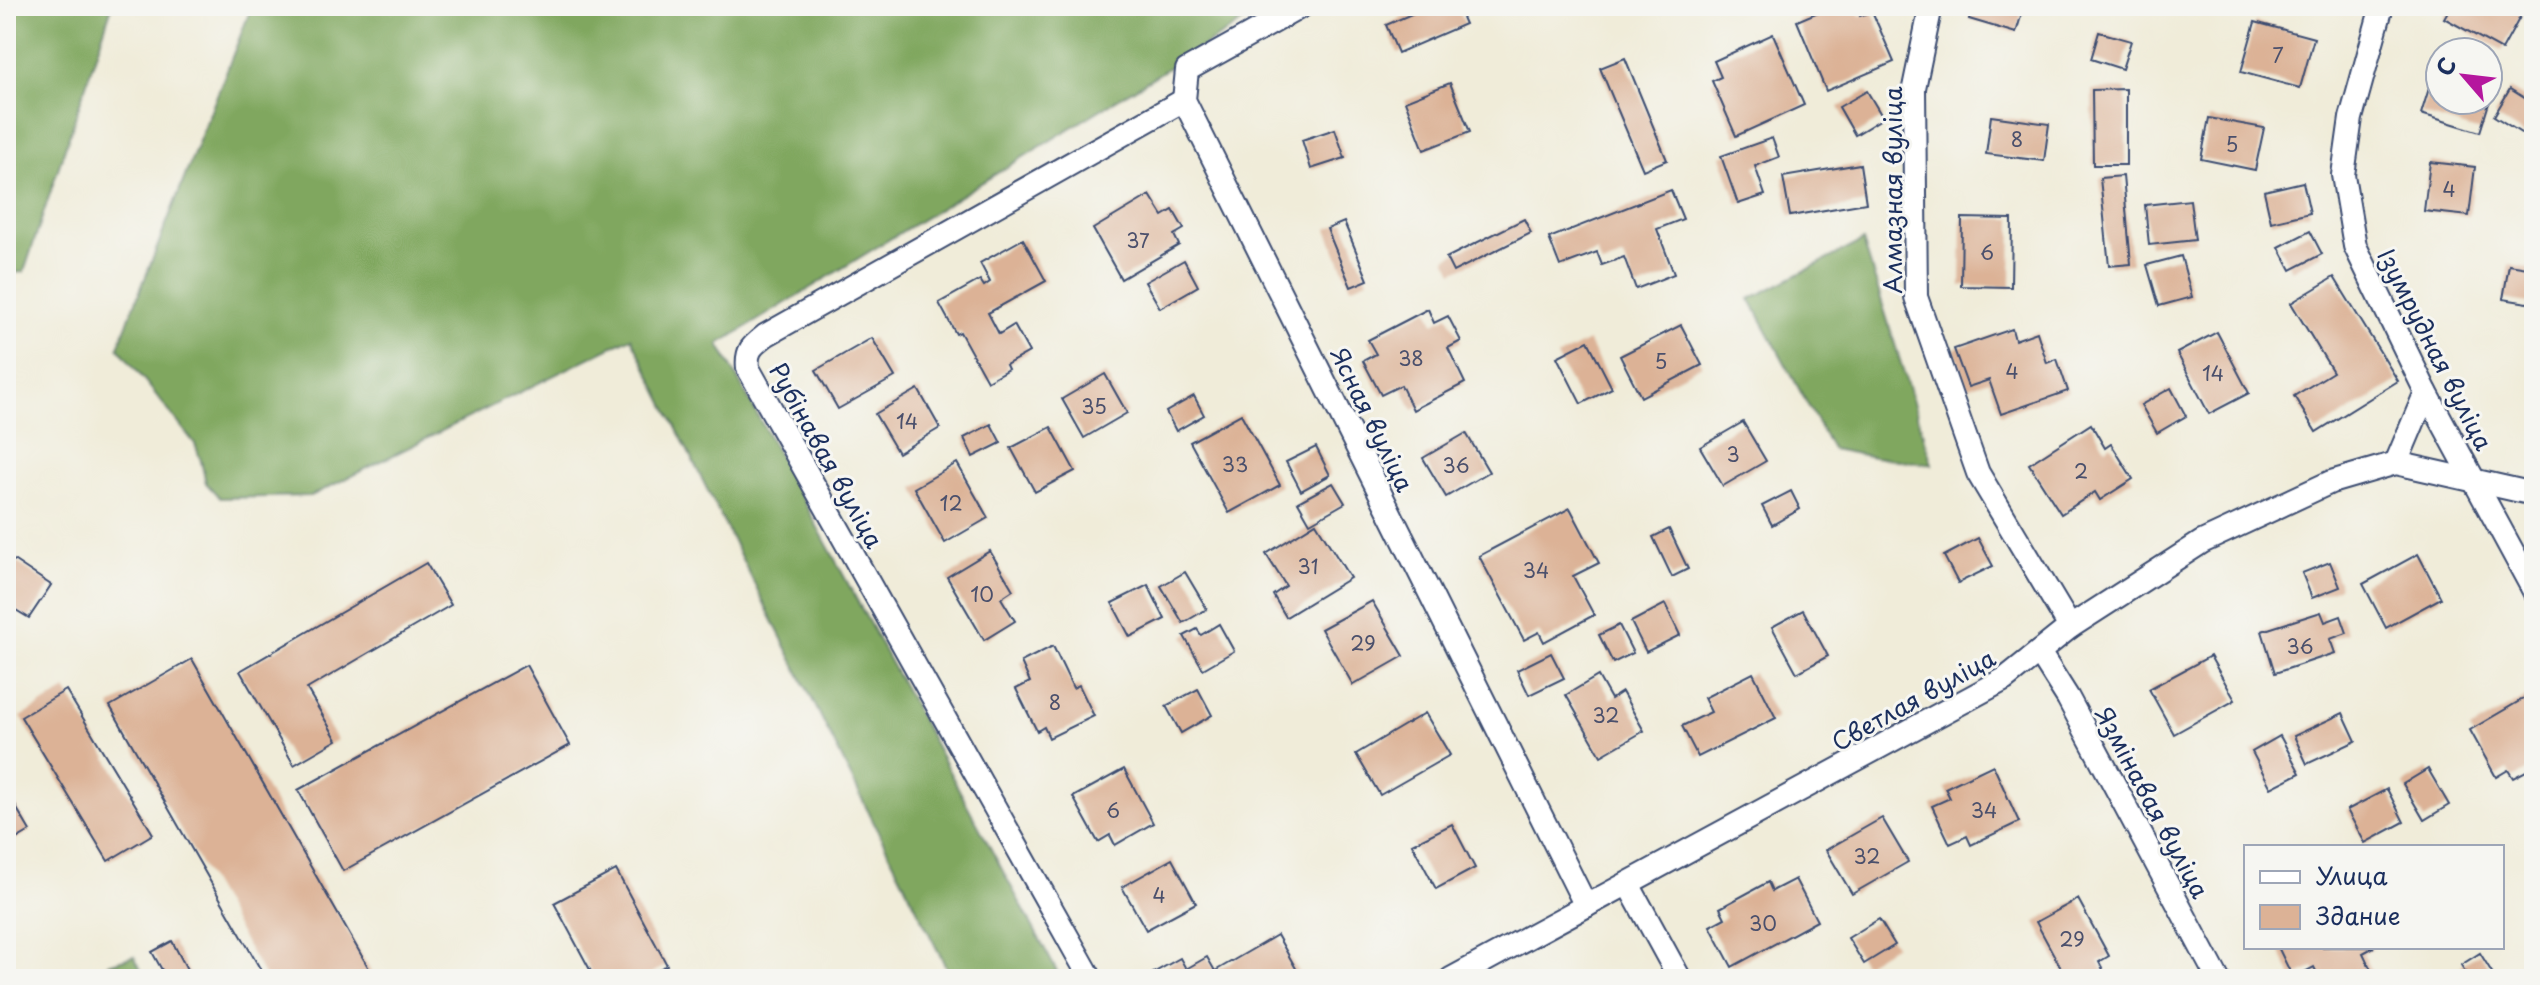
<svg xmlns="http://www.w3.org/2000/svg" width="2540" height="985" font-family="'Playpen Sans',sans-serif">
  <style>
    .forest { fill: #80a75e; stroke: #4e6b5e; stroke-width: 2 }
    .building { fill: #dcb296 }
    .lines { fill: none; stroke-linecap: round; stroke-linejoin: round }
    .street-casing { stroke: #3b4b70; stroke-width: 26 }
    .street { stroke: #fff; stroke-width: 22 }
    .labels { text-anchor: middle; dominant-baseline: central; stroke-width: 6; stroke-linejoin: round; paint-order: stroke }
    .number-label { font-size: 20px; fill: #4b506c }
    .street-label { font-size: 24px; fill: #1b2f5e; stroke: #f6f6f2 }
  </style>
  <rect width="100%" height="100%" fill="#f6f6f2"/>
  <filter id="ink" filterUnits="userSpaceOnUse"><feTurbulence type="fractalNoise" baseFrequency=".0125" numOctaves="2"/><feDisplacementMap in="SourceGraphic" scale="16" xChannelSelector="R" yChannelSelector="G"/><feConvolveMatrix kernelMatrix="1 2 1 2 8 2 1 2 1" color-interpolation-filters="sRGB"/></filter>
  <filter id="wash" filterUnits="userSpaceOnUse"><feTurbulence type="fractalNoise" baseFrequency=".006" numOctaves="4" result="noise"/><feDisplacementMap in="SourceGraphic" scale="32" xChannelSelector="R" yChannelSelector="G"/><feGaussianBlur stdDeviation="1.8" result="paint"/><feColorMatrix in="noise" values="0 0 0 0 0 0 0 0 0 0 0 0 0 0 0 0 0 1.4 0 .05"/><feComposite in="paint" operator="in"/></filter>
  <g filter="url(#wash)">
    <rect width="100%" height="100%" fill="#f0ecd9"/>
    <g class="forest">
      <path d="M6 6H112L24 272 6 273Z"/>
      <path d="M252 6H1269L719 344 1061 979H952L631 337 311 496 220 498 206 483 201 461 195 444 118 347Z"/>
      <path d="M1863 241 1932 464 1874 457 1832 449 1750 299Z"/>
      <path d="M134 956 146 979H104L108 964Z"/>
    </g>
    <g id="blocks">
      <g class="building">
        <path d="M1430 6H1457L1465 24 1398 53 1386 25Z"/>
        <path d="M1832 6H1856L1860 16 1872 11 1894 62 1826 91 1797 21Z"/>
        <path d="M1972 6H2024L2016 33 1969 19Z"/>
        <path d="M2451 6H2526L2502 50 2444 18Z"/>
        <path d="M2255 22 2314 38 2300 88 2241 72Z"/>
        <path d="M2099 32 2131 41 2122 69 2091 59Z"/>
        <path d="M1773 34 1804 105 1736 136 1712 81 1721 77 1714 61Z"/>
        <path d="M1625 58 1667 160 1643 170 1600 68Z"/>
        <path d="M2435 69 2440 70V100H2488V71L2498 74 2480 132 2421 114Z"/>
        <path d="M1450 83 1470 132 1424 150 1405 101Z"/>
        <path d="M2126 89V165H2093L2092 90Z"/>
        <path d="M2510 89 2534 104V123L2526 136 2494 116Z"/>
        <path d="M1867 91 1883 118 1855 135 1839 107Z"/>
        <path d="M1991 116 2049 124 2044 161 1986 154Z"/>
        <path d="M2209 118 2264 128 2255 170 2201 159Z"/>
        <path d="M1335 129 1345 158 1311 169 1302 140Z"/>
        <path d="M1772 138 1779 157 1755 166 1765 195 1738 204 1721 156Z"/>
        <path d="M2430 162 2475 167 2469 216 2424 211Z"/>
        <path d="M1860 164 1866 203 1790 216 1783 177Z"/>
        <path d="M2123 176 2131 264 2109 266 2100 178Z"/>
        <path d="M2303 182 2310 213 2271 222 2264 191Z"/>
        <path d="M1671 190 1683 219 1657 229 1674 274 1636 289 1624 257 1602 265 1597 252 1560 266 1549 238Z"/>
        <path d="M1150 195 1163 216 1173 210 1184 229 1174 235 1179 245 1121 279 1093 229Z"/>
        <path d="M2190 200 2195 240 2149 245 2145 205Z"/>
        <path d="M1962 218 2012 219 2011 287 1961 286Z"/>
        <path d="M1524 219 1531 233 1453 272 1446 258Z"/>
        <path d="M1344 222 1368 280 1351 287 1327 229Z"/>
        <path d="M2310 231 2322 254 2291 270 2279 247Z"/>
        <path d="M1023 239 1046 281 988 313 999 334 1014 325 1029 352 1006 365 1008 369 987 381 960 332 956 334 939 303 980 280 984 286 990 282 980 263Z"/>
        <path d="M2181 256 2192 297 2159 306 2147 265Z"/>
        <path d="M1184 260 1198 286 1160 308 1145 282Z"/>
        <path d="M2509 265 2534 269V304L2503 299Z"/>
        <path d="M2334 277 2398 381 2316 432 2294 396 2333 372 2291 303Z"/>
        <path d="M1428 309 1434 323 1448 316 1461 341 1448 348 1465 383 1413 410 1401 385 1381 395 1363 361 1376 354 1368 340Z"/>
        <path d="M1681 325 1702 365 1641 397 1620 356Z"/>
        <path d="M2012 329 2015 340 2037 332 2047 363 2057 359 2068 391 2001 414 1989 380 1968 387 1954 349Z"/>
        <path d="M2217 332 2249 393 2209 414 2177 353Z"/>
        <path d="M872 338 895 377 838 409 816 370Z"/>
        <path d="M1588 341 1612 388 1581 404 1557 357Z"/>
        <path d="M1105 374 1127 413 1084 438 1062 399Z"/>
        <path d="M2171 388 2186 416 2157 433 2141 405Z"/>
        <path d="M918 389 940 428 898 453 875 414Z"/>
        <path d="M1194 396 1204 415 1176 431 1166 412Z"/>
        <path d="M1241 414 1280 485 1229 513 1190 442Z"/>
        <path d="M1743 422 1766 461 1723 486 1700 447Z"/>
        <path d="M991 424 1001 443 973 457 964 438Z"/>
        <path d="M2091 424 2105 448 2111 444 2133 479 2100 500 2095 492 2061 514 2029 464Z"/>
        <path d="M1051 427 1075 471 1035 492 1011 448Z"/>
        <path d="M1466 433 1489 472 1446 497 1423 458Z"/>
        <path d="M1316 447 1330 475 1301 491 1286 462Z"/>
        <path d="M957 463 988 518 945 543 914 488Z"/>
        <path d="M1333 483 1345 503 1310 523 1298 502Z"/>
        <path d="M1791 491 1800 509 1772 525 1762 506Z"/>
        <path d="M1570 508 1599 563 1573 576 1594 615 1544 642 1539 632 1524 640 1479 556Z"/>
        <path d="M1316 523 1350 578 1286 617 1273 595 1286 586 1266 554Z"/>
        <path d="M1669 529 1688 569 1672 577 1653 537Z"/>
        <path d="M1978 538 1993 566 1958 583 1944 556Z"/>
        <path d="M990 551 1013 590 1001 598 1015 621 984 640 947 577Z"/>
        <path d="M2418 554 2441 598 2386 628 2363 584Z"/>
        <path d="M6 555 51 585 29 618 6 604Z"/>
        <path d="M2330 562 2340 587 2312 598 2302 573Z"/>
        <path d="M426 563 451 605 307 689 337 740 294 765 240 671Z"/>
        <path d="M1185 572 1207 609 1183 623 1161 586Z"/>
        <path d="M1148 585 1165 619 1130 637 1112 603Z"/>
        <path d="M1372 601 1404 656 1353 685 1321 629Z"/>
        <path d="M1665 604 1680 635 1646 652 1631 622Z"/>
        <path d="M1803 610 1828 656 1797 673 1772 627Z"/>
        <path d="M2321 612 2325 622 2341 616 2347 633 2330 639 2335 653 2275 673 2262 631Z"/>
        <path d="M1219 624 1234 651 1203 669 1184 636 1197 629 1201 635Z"/>
        <path d="M1619 625 1633 653 1613 663 1599 635Z"/>
        <path d="M1053 646 1073 688 1079 685 1094 716 1049 738 1044 727 1037 731 1016 689 1030 682 1021 662Z"/>
        <path d="M1551 653 1564 678 1529 695 1517 670Z"/>
        <path d="M2210 656 2235 700 2174 734 2149 689Z"/>
        <path d="M192 659 375 979H266L110 706Z"/>
        <path d="M526 665 570 745 343 871 298 790Z"/>
        <path d="M1753 673 1776 718 1698 757 1682 726 1711 712 1704 698Z"/>
        <path d="M1598 676 1611 699 1622 692 1644 731 1601 756 1566 695Z"/>
        <path d="M1198 689 1212 715 1181 733 1166 706Z"/>
        <path d="M66 690 153 834 108 861 21 717Z"/>
        <path d="M2530 695 2534 703V767L2513 778 2508 770 2496 777 2470 730Z"/>
        <path d="M1425 713 1450 755 1380 795 1356 754Z"/>
        <path d="M2343 713 2356 741 2307 764 2294 736Z"/>
        <path d="M2280 736 2300 773 2271 788 2252 752Z"/>
        <path d="M1993 765 2019 822 1971 845 1967 836 1950 844 1932 806 1950 798 1945 788Z"/>
        <path d="M1124 769 1153 823 1115 845 1110 835 1098 842 1073 797Z"/>
        <path d="M2428 769 2449 805 2424 820 2403 784Z"/>
        <path d="M2387 789 2404 822 2365 843 2347 810Z"/>
        <path d="M6 790 30 831 11 842 6 833Z"/>
        <path d="M1882 818 1908 862 1852 894 1826 850Z"/>
        <path d="M1452 824 1475 868 1436 889 1412 844Z"/>
        <path d="M1172 859 1196 903 1146 930 1122 887Z"/>
        <path d="M616 870 667 965 641 979H595L554 903Z"/>
        <path d="M1795 879 1817 921 1732 967 1710 926 1725 918 1720 908 1768 882 1772 891Z"/>
        <path d="M2078 899 2109 956 2099 962 2107 977 2103 979H2078L2076 975 2067 979 2036 922Z"/>
        <path d="M1879 919 1895 945 1864 964 1848 938Z"/>
        <path d="M1277 935 1302 979H1149L1148 976 1180 958 1186 969 1207 957 1215 971Z"/>
        <path d="M172 941 190 975 182 979H167L152 952Z"/>
        <path d="M2278 947H2374L2363 953 2374 976 2369 979H2335L2333 976 2320 979 2314 967 2293 978Z"/>
        <path d="M2480 953 2496 979H2470L2461 965Z"/>
      </g>
    </g>
  </g>
  <g filter="url(#ink)">
    <use href="#blocks" fill-opacity="0" stroke="#3b4b70" stroke-width="2"/>
    <g class="lines">
      <defs>
        <g id="street">
          <path d="M1302 6 1187 70 1184 100 1586 906"/>
          <path d="M1931 6 1914 88 1916 297 1978 473 2070 627"/>
          <path d="M2382 6 2351 118 2343 175 2355 246 2426 392 2534 591"/>
          <path d="M2396 463 2426 392"/>
          <path d="M2039 652 2068 698 2218 979"/>
          <path d="M1628 884 1680 979"/>
          <path d="M1091 979 748 368C746 350 752 346 766 335L1184 100"/>
          <path d="M1451 979 2005 679 2070 627 2202 542 2331 482 2396 463 2534 494"/>
        </g>
      </defs>
      <use href="#street" class="street-casing"/>
      <use href="#street" class="street"/>
    </g>
  </g>
  <g class="labels">
    <g class="number-label">
      <text x="2278" y="55">7</text>
      <text x="2017" y="139">8</text>
      <text x="2232" y="144">5</text>
      <text x="2449" y="189">4</text>
      <text x="1138" y="240">37</text>
      <text x="1987" y="252">6</text>
      <text x="1411" y="358">38</text>
      <text x="1661" y="361">5</text>
      <text x="2012" y="371">4</text>
      <text x="2213" y="373">14</text>
      <text x="1094" y="406">35</text>
      <text x="907" y="421">14</text>
      <text x="1733" y="454">3</text>
      <text x="1235" y="464">33</text>
      <text x="1456" y="465">36</text>
      <text x="2081" y="471">2</text>
      <text x="951" y="503">12</text>
      <text x="1308" y="566">31</text>
      <text x="1536" y="570">34</text>
      <text x="982" y="594">10</text>
      <text x="1363" y="643">29</text>
      <text x="2300" y="646">36</text>
      <text x="1055" y="702">8</text>
      <text x="1606" y="715">32</text>
      <text x="1113" y="810">6</text>
      <text x="1984" y="810">34</text>
      <text x="1867" y="856">32</text>
      <text x="1159" y="895">4</text>
      <text x="1763" y="923">30</text>
      <text x="2072" y="939">29</text>
    </g>
    <g class="street-label">
      <text transform="translate(1892 190) rotate(-90)">Алмазная вуліца</text>
      <text transform="translate(2436 349) rotate(63)">Ізумрудная вуліца</text>
      <text transform="translate(1373 419) rotate(64)">Ясная вуліца</text>
      <text transform="translate(827 455) rotate(61)">Рубінавая вуліца</text>
      <text transform="translate(1913 699) rotate(-29)">Светлая вуліца</text>
      <text transform="translate(2153 802) rotate(62)">Язмінавая вуліца</text>
    </g>
  </g>
  <rect width="2540" height="985" fill="none" stroke="#f6f6f2" stroke-width="32"/>
  <rect x="2244" y="845" width="260" height="104" fill="#f6f6f2" stroke="#9ea6b7" stroke-width="2"/>
  <rect x="2260" y="871" width="40" height="12" fill="#ffffff" stroke="#9ea6b7" stroke-width="2"/>
  <text x="2316" y="885" font-size="24" fill="#1b2f5e">Улица</text>
  <rect x="2260" y="905" width="40" height="24" fill="#dcb296" stroke="#9ea6b7" stroke-width="2"/>
  <text x="2316" y="925" font-size="24" fill="#1b2f5e">Здание</text>
  <g transform="translate(2464 76) rotate(298)"><circle r="38" fill="#f6f6f2" stroke="#9ea6b7" stroke-width="2"/>
  <path d="M0-6L14 30L0 20L-14 30Z" fill="#b5179e"/>
  <text y="-12" font-size="22" font-weight="bold" text-anchor="middle" fill="#1b2f5e">С</text>
  </g>
</svg>
